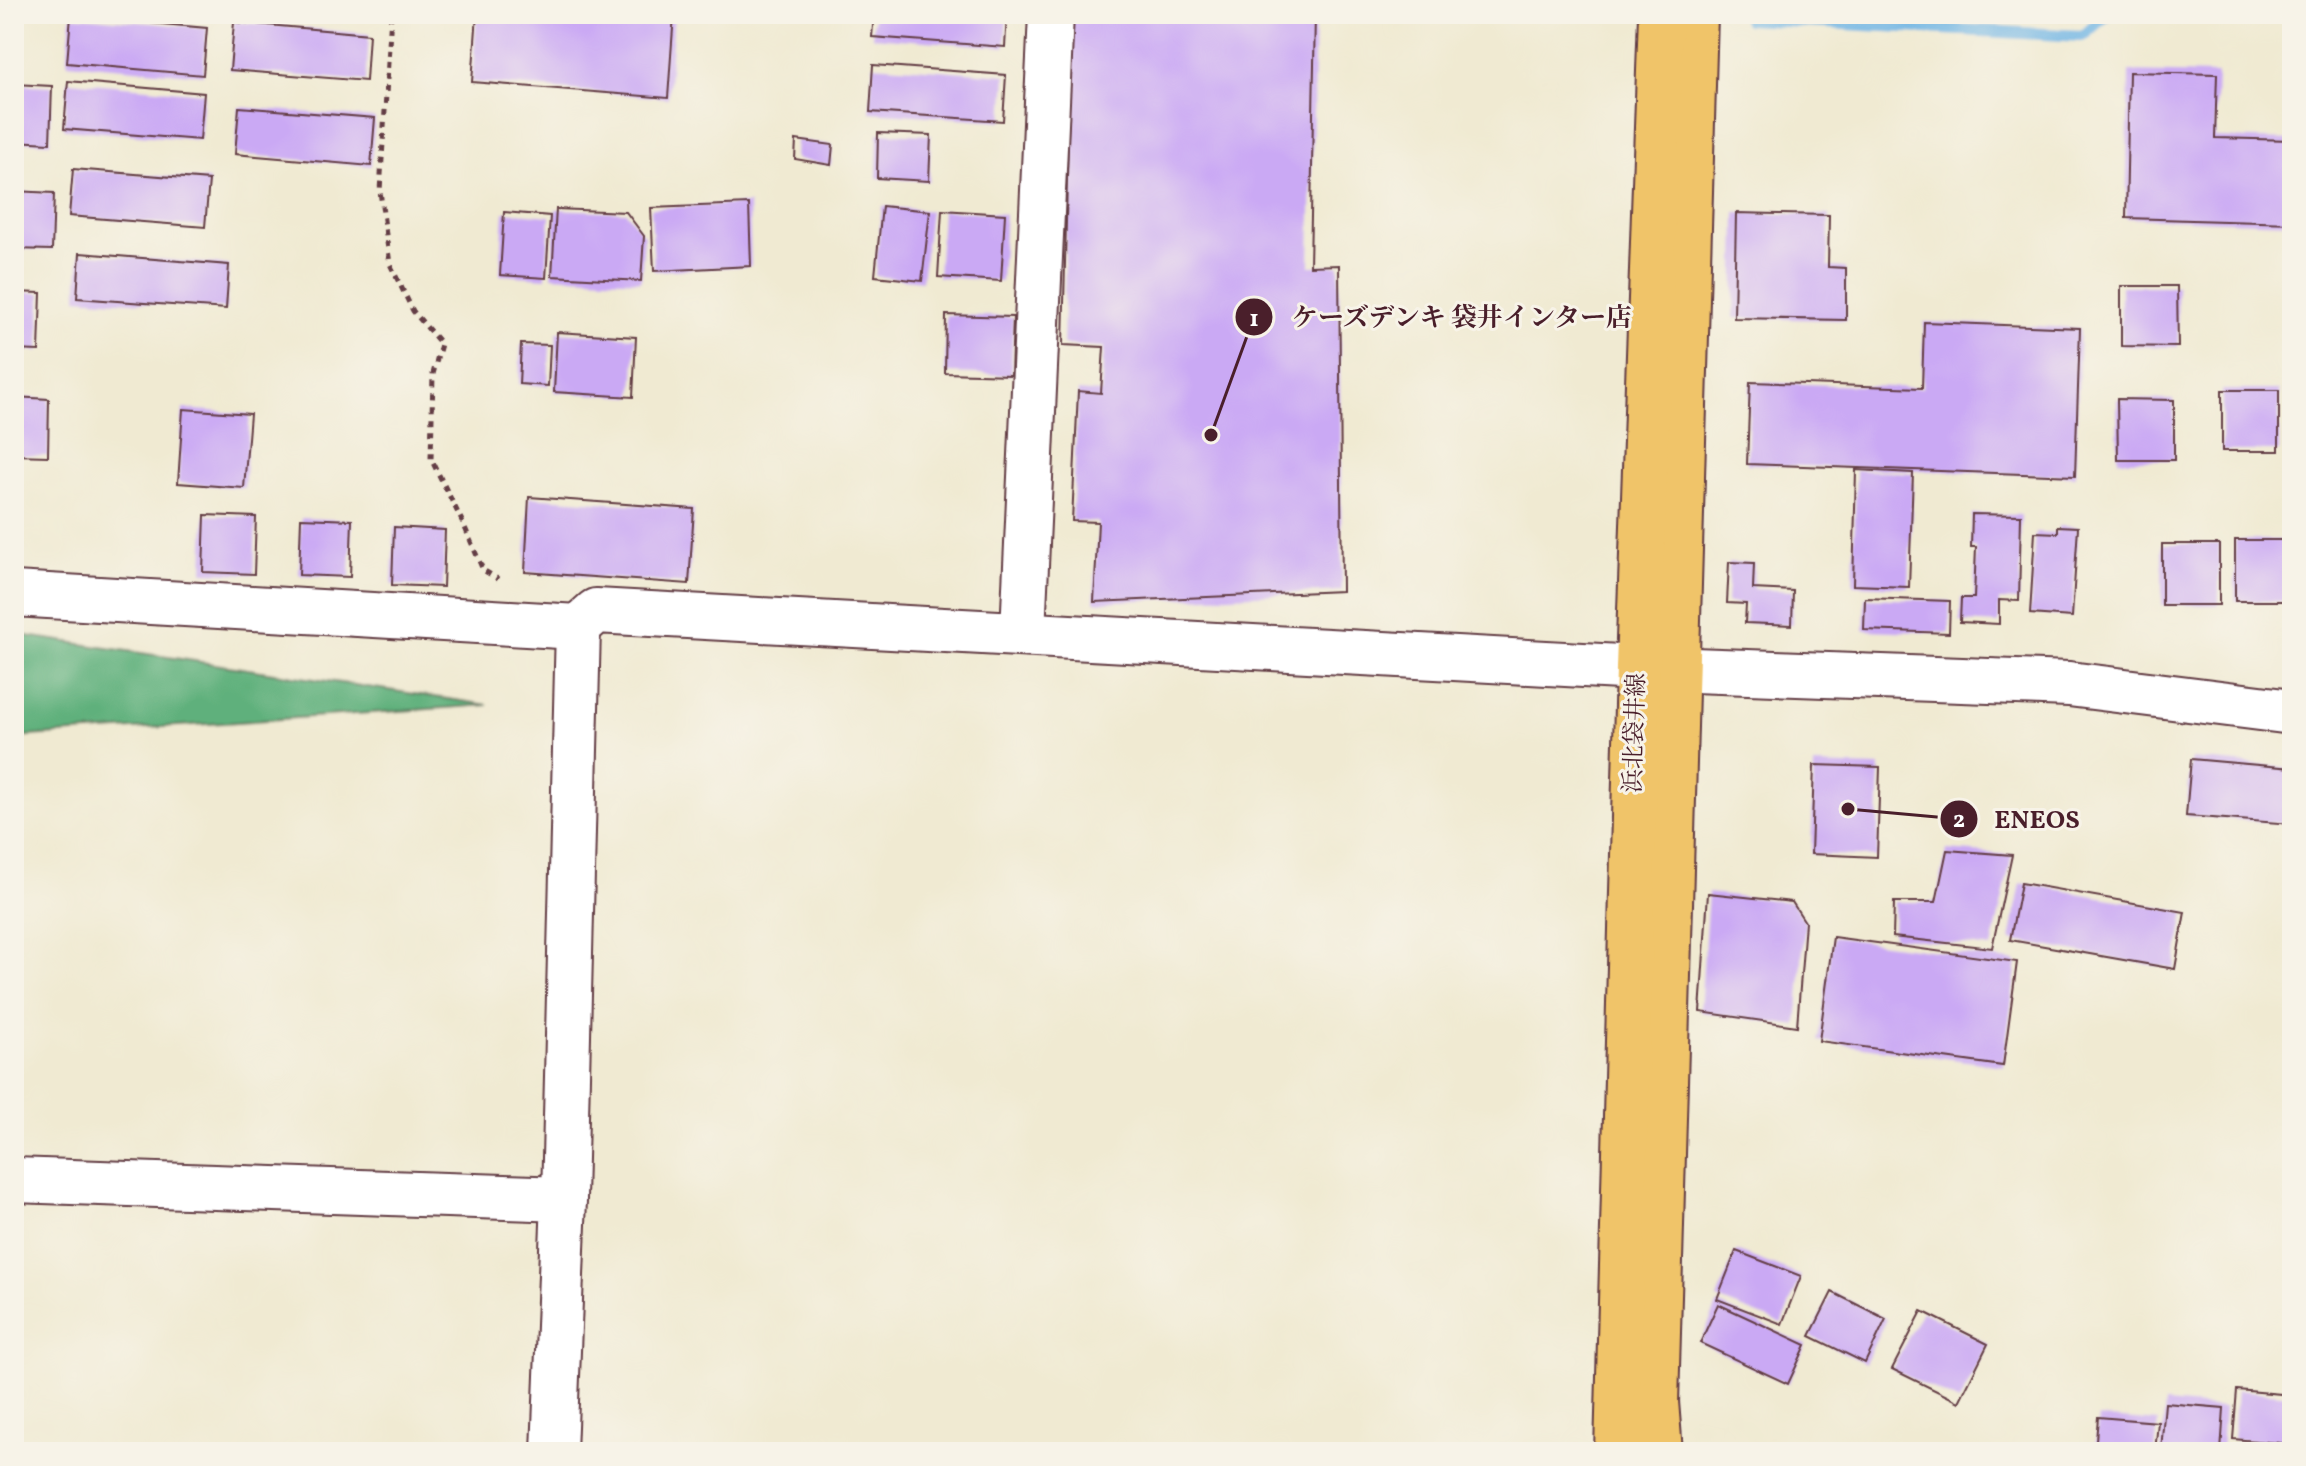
<svg xmlns="http://www.w3.org/2000/svg" width="2306" height="1466" font-family="Vollkorn,'Noto Serif JP',serif">
  <style>
    .forest { fill: #5fb07b; stroke: #546853; stroke-width: 2 }
    .lines { fill: none; stroke-linecap: round; stroke-linejoin: round }
    .stream { stroke: #6db4e4; stroke-width: 12 }
    .building { fill: #caa9f4 }
    .minor-casing { stroke: #633d44; stroke-width: 48 }
    .major-casing { stroke: #633d44; stroke-width: 48 }
    .highway-casing { stroke: #633d44; stroke-width: 48 }
    .path { stroke: #633d44; stroke-width: 5; stroke-dasharray: 6 6; stroke-linecap: butt }
    .minor { stroke: #fff; stroke-width: 44 }
    .major { stroke: #f0c469; stroke-width: 44 }
    .highway { stroke: #f0c469; stroke-width: 44 }
    .labels { text-anchor: middle; dominant-baseline: central; stroke-width: 6; stroke-linejoin: round; paint-order: stroke }
    .street-label { font-size: 24px; fill: #4a1f2b; stroke: #f7f3e8 }
    .leader { fill: none; stroke: #4a1f2b; stroke-width: 3 }
    .callout-dot { fill: #4a1f2b; stroke: #f7f3e8; stroke-width: 3 }
    .mark-label { font-size: 24px; text-anchor: middle; font-weight: bold; fill: #fff }
    .callout-label { font-size: 26px; text-anchor: middle; font-weight: bold; fill: #4a1f2b; stroke: #f7f3e8; stroke-width: 6; stroke-linejoin: round; paint-order: stroke }
  </style>
  <rect width="100%" height="100%" fill="#f7f3e8"/>
  <filter id="ink" filterUnits="userSpaceOnUse"><feTurbulence type="fractalNoise" baseFrequency=".0125" numOctaves="2"/><feDisplacementMap in="SourceGraphic" scale="16" xChannelSelector="R" yChannelSelector="G"/><feConvolveMatrix kernelMatrix="1 2 1 2 8 2 1 2 1" color-interpolation-filters="sRGB"/></filter>
  <filter id="wash" filterUnits="userSpaceOnUse"><feTurbulence type="fractalNoise" baseFrequency=".006" numOctaves="4" result="noise"/><feDisplacementMap in="SourceGraphic" scale="32" xChannelSelector="R" yChannelSelector="G"/><feGaussianBlur stdDeviation="1.8" result="paint"/><feColorMatrix in="noise" values="0 0 0 0 0 0 0 0 0 0 0 0 0 0 0 0 0 1.4 0 .05"/><feComposite in="paint" operator="in"/></filter>
  <g filter="url(#wash)">
    <rect width="100%" height="100%" fill="#f0ead2"/>
    <path class="forest" d="M14 634 488 705 14 737Z"/>
    <g class="lines">
      <path class="stream" d="M1748 19 2082 36 2108 14"/>
    </g>
    <g id="blocks">
      <g class="building">
        <path d="M477 14H674L668 98 472 82Z"/>
        <path d="M874 14H1007L1005 47 872 37Z"/>
        <path d="M1071 14H1315L1310 266 1339 265 1342 591 1094 602 1098 522 1072 521 1078 391 1101 393 1104 347 1063 345Z"/>
        <path d="M71 16 207 28 203 75 67 63Z"/>
        <path d="M234 22 369 34 366 81 230 70Z"/>
        <path d="M873 65 1006 75 1003 121 870 112Z"/>
        <path d="M2129 72 2217 74 2215 138 2292 140V223L2126 218Z"/>
        <path d="M68 81 204 93 200 140 64 129Z"/>
        <path d="M14 84 52 86 50 143 14 141Z"/>
        <path d="M239 107 375 118 371 166 235 154Z"/>
        <path d="M878 133 931 135 929 181 877 178Z"/>
        <path d="M796 140 833 145 831 165 795 159Z"/>
        <path d="M73 169 209 180 205 227 69 216Z"/>
        <path d="M14 191 54 193 52 250 14 249Z"/>
        <path d="M749 204 751 266 654 271 651 208Z"/>
        <path d="M882 206 930 211 922 281 875 276Z"/>
        <path d="M556 209 626 212 644 236 641 281 552 276Z"/>
        <path d="M942 210 1005 214 1001 281 938 277Z"/>
        <path d="M504 212 550 216 546 278 500 275Z"/>
        <path d="M1736 213 1829 215 1828 267 1846 268V320L1734 318Z"/>
        <path d="M80 253 229 265 226 309 77 298Z"/>
        <path d="M2121 286H2177L2178 347 2121 346Z"/>
        <path d="M14 292 41 293 39 351 14 350Z"/>
        <path d="M946 315 1013 317 1011 375 945 373Z"/>
        <path d="M1924 322 2080 328 2075 476 1747 464 1750 382 1922 388Z"/>
        <path d="M557 332 636 337 633 397 554 392Z"/>
        <path d="M521 344 550 345 548 386 519 384Z"/>
        <rect x="2222" y="390" width="57" height="61"/>
        <path d="M14 397 49 399 48 456 14 455Z"/>
        <path d="M2117 399 2174 400V460H2118Z"/>
        <path d="M183 409 250 414 244 488 178 483Z"/>
        <path d="M1856 470 1913 473 1909 587 1853 585Z"/>
        <path d="M529 497 694 509 689 584 525 572Z"/>
        <path d="M1972 514 2021 515 2019 601 1999 600V624L1960 622 1961 598H1974L1976 547H1971Z"/>
        <path d="M205 515 256 517 254 574 203 572Z"/>
        <path d="M301 518 352 520 350 577 299 575Z"/>
        <path d="M2058 526 2078 527 2072 617 2030 614 2035 532 2058 533Z"/>
        <path d="M394 527 445 530 443 587 392 585Z"/>
        <rect x="2235" y="540" width="57" height="61"/>
        <rect x="2162" y="544" width="57" height="61"/>
        <path d="M1729 562 1754 563 1753 589 1793 591 1792 625 1745 623 1746 604 1727 603Z"/>
        <path d="M1865 598 1950 601 1949 633 1864 630Z"/>
        <path d="M2191 759 2292 768V824L2186 816Z"/>
        <path d="M1814 765 1880 767 1877 857 1811 854Z"/>
        <path d="M1947 850 2012 855 1992 948 1893 937 1894 902H1936Z"/>
        <path d="M2021 883 2185 912 2175 969 2010 940Z"/>
        <path d="M1708 893 1792 902 1805 922 1797 1026 1700 1012Z"/>
        <path d="M1833 937 2017 962 2003 1066 1819 1041Z"/>
        <path d="M1736 1251 1801 1276 1782 1324 1717 1299Z"/>
        <path d="M1832 1292 1886 1319 1865 1363 1810 1336Z"/>
        <path d="M1718 1304 1806 1345 1788 1384 1700 1343Z"/>
        <path d="M1922 1311 1988 1344 1959 1402 1892 1369Z"/>
        <path d="M2237 1390 2292 1395V1444L2233 1439Z"/>
        <path d="M2165 1403 2224 1408 2221 1452 2161 1451Z"/>
        <path d="M2098 1417 2158 1422 2155 1452H2095Z"/>
      </g>
    </g>
  </g>
  <g filter="url(#ink)">
    <use href="#blocks" fill-opacity="0" stroke="#633d44" stroke-width="2"/>
    <g class="lines">
      <defs>
        <g id="minor">
          <path d="M14 594 578 627 596 611 1638 668 2069 684 2292 712"/>
          <path d="M1023 632 1051 14"/>
          <path d="M14 1180 564 1199"/>
          <path d="M554 1452 564 1199 578 627"/>
        </g>
        <g id="major">
          <path d="M1655 1439 1695 14"/>
          <path d="M1617 1452 1638 668 1661 14"/>
        </g>
        <path id="highway" d="M1656 1402 1660 1452"/>
      </defs>
      <use href="#minor" class="minor-casing"/>
      <use href="#major" class="major-casing"/>
      <use href="#highway" class="highway-casing"/>
      <path class="path" d="M391 14 380 191 390 264 413 311 441 344 433 374 431 459 463 523 483 570 498 579"/>
      <use href="#minor" class="minor"/>
      <use href="#major" class="major"/>
      <use href="#highway" class="highway"/>
    </g>
  </g>
  <g class="labels">
    <g class="street-label">
      <text transform="translate(1636 733) rotate(-88)">浜北袋井線</text>
    </g>
  </g>
  <path class="leader" d="M1211 435L1254 317M1848 809L1959 819"/>
  <g class="callout-dot">
    <circle cx="1211" cy="435" r="8"/>
    <circle cx="1848" cy="809" r="8"/>
    <circle cx="1254" cy="317" r="20"/>
    <circle cx="1959" cy="819" r="20"/>
  </g>
  <g class="mark-label">
    <text x="1254" y="326">1</text>
    <text x="1959" y="827">2</text>
  </g>
  <g class="callout-label">
    <text x="1462" y="326">ケーズデンキ 袋井インター店</text>
    <text x="2037" y="828">ENEOS</text>
  </g>
  <rect width="2306" height="1466" fill="none" stroke="#f7f3e8" stroke-width="48"/>
</svg>
